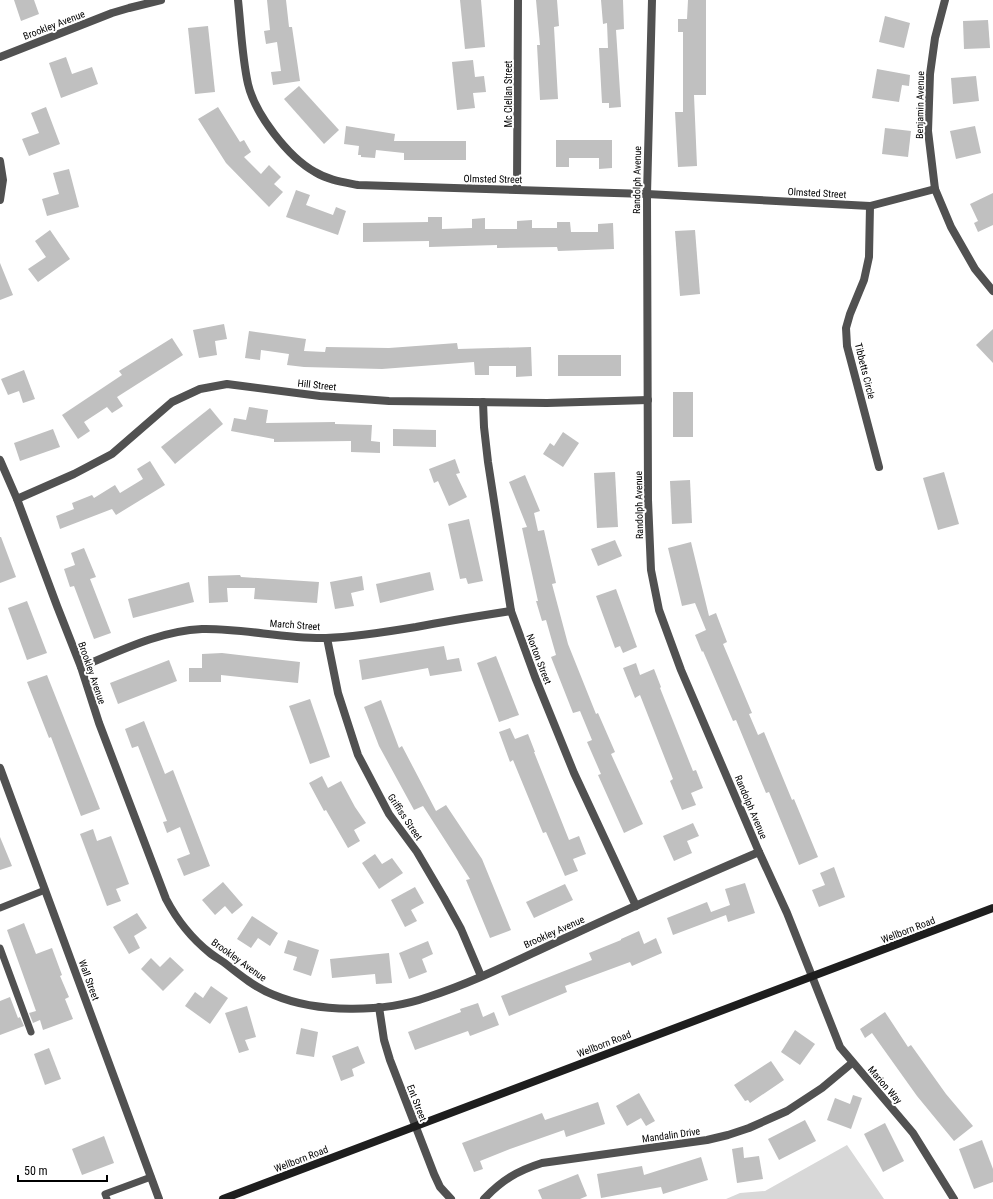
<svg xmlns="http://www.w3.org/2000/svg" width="993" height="1199" font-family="'Roboto Condensed',sans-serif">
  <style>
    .green { fill: #d8d8d8 }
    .building { fill: #c0c0c0 }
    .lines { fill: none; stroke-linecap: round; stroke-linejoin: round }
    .lane { stroke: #515151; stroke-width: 7 }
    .street { stroke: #515151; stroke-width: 8 }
    .secondary { stroke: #1e1e1e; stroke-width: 8 }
    .labels { text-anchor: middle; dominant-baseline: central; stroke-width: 4; stroke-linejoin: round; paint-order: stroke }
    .street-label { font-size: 10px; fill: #000; stroke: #fff }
  </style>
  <rect width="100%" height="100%" fill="#fff"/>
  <path class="green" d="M847 1145 884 1199H726L740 1193 765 1191Z"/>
  <g class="building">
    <path d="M14 0H34L39 14 21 21Z"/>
    <path d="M267 0H286L289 27H292L300 81 273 85 271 72 281 71 277 42 266 44 264 31 270 30Z"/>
    <path d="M460 0H481L485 47 465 49Z"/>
    <path d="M536 0H557L559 26 554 27 558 99 540 100 537 45H540Z"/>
    <path d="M601 0H623L624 29 616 30 621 107 609 108V103H602L599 48H608L607 23 603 24Z"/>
    <path d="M688 0H706V95H694L697 166 678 167 675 112H683V32H678V19H687Z"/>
    <path d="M885 16 910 23 904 48 879 42Z"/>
    <path d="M988 20 990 48 964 49 963 21Z"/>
    <path d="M208 26 215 92 195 94 188 28Z"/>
    <path d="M66 57 72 74 92 67 98 84 61 98 49 63Z"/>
    <path d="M473 60 475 77 484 76 486 92 473 93 475 108 457 110 452 62Z"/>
    <path d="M877 69 910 75 909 86 902 85 899 102 872 98Z"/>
    <path d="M976 76 979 101 953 104 951 78Z"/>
    <path d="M299 86 339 130 324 144 284 99Z"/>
    <path d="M46 107 60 144 29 156 22 139 39 133 31 113Z"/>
    <path d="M218 107 240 142 244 140 251 152 244 157 261 174 269 165 281 177 274 184 283 192 269 207 226 163 198 119Z"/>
    <path d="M346 126 395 134 394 141H466V160H404V153L376 150 375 158 361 157V155H358L359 146 344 144Z"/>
    <path d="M975 126 981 153 956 159 950 131Z"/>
    <path d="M885 128 911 131 908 157 882 154Z"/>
    <path d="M556 140H612V168L599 169V158H569V167H556Z"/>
    <path d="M69 169 79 207 47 216 42 199 59 194 53 173Z"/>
    <path d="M296 190 310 195 306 205 333 215 336 207 346 211 338 235 286 217Z"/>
    <path d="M993 193V225L978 232 974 223 978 221 970 204Z"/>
    <path d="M428 217H442V229L472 228V219L485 218V229H517V221L532 220V228H557V222H570L571 232H598V224L613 223 614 249 558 251 557 247 497 248V245L429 247V241L363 242V223L428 222Z"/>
    <path d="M50 230 70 259 38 282 28 269 46 257 35 241Z"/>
    <path d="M695 230 700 294 680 296 675 231Z"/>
    <path d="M0 263 13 295 0 300Z"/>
    <path d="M224 324 227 339 215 341 217 355 199 358 193 330Z"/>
    <path d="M993 329V363L976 345Z"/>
    <path d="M249 331 306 339 304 351 325 352 326 347 389 348 457 343 458 349 531 347 532 376 516 377V366H489V375H475L474 362 382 369 304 367 287 365 289 354 261 350 260 360 245 358Z"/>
    <path d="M172 338 183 355 117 397 123 406 112 413 107 407 84 422 90 431 78 439 62 415 122 375 119 371Z"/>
    <rect x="558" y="355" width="63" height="21"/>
    <path d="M24 370 35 399 23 403 19 391 8 395 1 379Z"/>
    <rect x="673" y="392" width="20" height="45"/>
    <path d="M249 407 268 410 266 423 335 422V424L372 425 371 441 380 442V453L351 452V441L274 442V439L231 431 234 418 246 420Z"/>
    <path d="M210 408 223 424 175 464 161 447Z"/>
    <path d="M53 429 60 447 20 461 14 443Z"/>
    <path d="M393 429 436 430V447L393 446Z"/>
    <path d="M563 432 579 443 563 467 543 454 550 443 554 446Z"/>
    <path d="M455 459 460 473 456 474 467 497 449 506 438 481 434 483 429 469Z"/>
    <path d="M150 461 165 485 116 515 112 509 60 529 56 516 74 509 72 503 92 495 94 498 115 485 120 493 143 479 137 469Z"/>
    <path d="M615 472 618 527 597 528 594 473Z"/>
    <path d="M944 472 959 524 938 530 923 478Z"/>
    <path d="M525 475 540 511 534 513 538 531 544 530 556 583 552 584 568 644 596 714 598 713 615 752 611 754 643 824 624 833 598 775 601 774 587 742 592 740 580 711 573 713 551 657 556 655 546 620 542 621 536 601H538L522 528 527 527 509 482Z"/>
    <path d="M690 480 692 523 672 524 670 481Z"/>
    <path d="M469 519 483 581 468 584 466 578 460 579 448 524Z"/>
    <path d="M0 537H1L16 577 0 583Z"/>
    <path d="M615 540 622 556 598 566 591 549Z"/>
    <path d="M691 542 709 616 716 613 727 642 723 644 752 713 749 714 758 735 764 732 792 800 794 799 818 857 799 865 769 792 766 793 736 720 733 721 703 651 702 652 695 635 706 630 695 603 682 606 668 548Z"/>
    <path d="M84 548 96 577 90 579 111 633 94 639 74 586 70 587 64 569 75 565 71 553Z"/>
    <path d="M430 572 434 590 380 603 376 584Z"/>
    <path d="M240 575 241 577 319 582 317 603 254 599 255 588H227L228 602 209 603 208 576Z"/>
    <path d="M362 576 364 590 351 593 354 606 335 609 330 582Z"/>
    <path d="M189 582 194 602 133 618 128 599Z"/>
    <path d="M616 589 637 647 623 653 620 646 615 648 596 596Z"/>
    <path d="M27 601 47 653 27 660 8 608Z"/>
    <path d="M444 646 447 660 459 658 462 671 430 676 428 668 362 680 359 660Z"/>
    <path d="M222 653 300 662 298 683 221 675V682H189V668H202V654Z"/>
    <path d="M496 656 519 715 499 722 477 663Z"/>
    <path d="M169 660 177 681 118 704 110 683Z"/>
    <path d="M636 663 640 675 654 669 661 687 660 688 693 771 696 770 703 788 691 793 696 805 682 810 670 781 673 779 640 695 635 698 623 668Z"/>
    <path d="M47 675 100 809 81 816 51 737 49 738 27 682Z"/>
    <path d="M310 699 330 757 310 764 289 706Z"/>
    <path d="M381 700 399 748 402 746 436 811 446 805 482 859 511 930 490 938 466 880 470 879 423 806 414 810 379 746 364 707Z"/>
    <path d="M144 721 165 774 173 770 210 866 184 876 177 859 190 854 180 827 167 833 163 822 167 821 138 746 132 748 125 729Z"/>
    <path d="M510 728 515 739 528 734 535 752H534L569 840 579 836 586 854 573 859 578 871 565 876 546 832 543 833 513 760 510 762 499 732Z"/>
    <path d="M322 776 328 788 341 781 355 807 366 823 354 830 360 841 348 848 326 810 324 811 309 783Z"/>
    <path d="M693 823 699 836 687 841 692 853 674 861 663 836Z"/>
    <path d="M93 829 97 841 111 836 129 884 116 889 121 901 107 906 80 834Z"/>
    <path d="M0 837 12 866 0 870Z"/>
    <path d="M375 854 382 864 392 858 403 873 379 889 362 863Z"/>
    <path d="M834 867 845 897 819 907 812 890 825 885 820 873Z"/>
    <path d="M223 882 243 905 232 914 225 906 215 915 202 900Z"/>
    <path d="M745 883 755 913 728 922 726 915 673 935 667 918 707 902 711 912 730 905 725 889Z"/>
    <path d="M565 884 573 900 534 918 526 902Z"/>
    <path d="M415 887 424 903 411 910 417 921 405 927 391 900Z"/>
    <path d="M137 913 147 928 134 936 140 948 129 954 113 927Z"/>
    <path d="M252 916 278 933 270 946 258 938 251 948 237 939Z"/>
    <path d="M24 923 36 954 52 948 62 975 60 976 69 997 65 999 73 1019 43 1030 40 1020 33 1023 29 1013 36 1011 7 930Z"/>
    <path d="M639 931 644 944 656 938 662 953 632 966 630 962 565 986 567 992 509 1016 501 996 592 960 589 953 621 940V939Z"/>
    <path d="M288 940 319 950 311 976 293 970 297 957 284 953Z"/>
    <path d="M428 941 433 954 422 959 427 972 409 979 399 953Z"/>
    <path d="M389 953 392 983 376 984 375 974 332 978 330 959Z"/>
    <path d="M170 957 184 970 163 991 141 969 151 958 160 967Z"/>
    <path d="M211 986 228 998 210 1024 185 1006 195 992 203 998Z"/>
    <path d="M10 997 18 1018 20 1017 24 1026 0 1035V1001Z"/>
    <path d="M478 1003 483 1017 494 1012 499 1025 470 1036 468 1031 415 1050 408 1032 461 1012 460 1009Z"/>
    <path d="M247 1006 256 1037 245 1040 249 1050 239 1053 225 1013Z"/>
    <path d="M885 1012 908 1047 911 1045 946 1094 973 1126 954 1141 917 1096 872 1033 865 1038 860 1029Z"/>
    <path d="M301 1028 318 1032 314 1057 296 1054Z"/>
    <path d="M795 1030 815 1044 800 1065 781 1052Z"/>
    <path d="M358 1046 365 1063 352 1069 354 1076 341 1081 332 1056Z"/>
    <path d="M49 1048 61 1079 45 1085 34 1054Z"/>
    <path d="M771 1061 784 1080 750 1103 748 1100 745 1101 734 1085Z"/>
    <path d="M639 1093 655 1121 646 1126 641 1118 627 1126 616 1106Z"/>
    <path d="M853 1095 862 1098 851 1129 827 1120 835 1098 850 1104Z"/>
    <path d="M598 1102 605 1124 566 1137 564 1130 510 1149 480 1161 483 1169 474 1172 462 1143 542 1113 545 1120Z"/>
    <path d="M805 1120 816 1141 779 1160 768 1139Z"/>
    <path d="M885 1123 904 1161 883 1172 864 1134Z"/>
    <path d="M104 1136 114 1163 82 1175 72 1149Z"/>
    <path d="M982 1140 993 1169V1182L974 1189 959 1149Z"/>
    <path d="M743 1147 744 1158 759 1156 763 1179 737 1183 732 1149Z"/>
    <path d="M701 1157 708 1180 663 1194 661 1187 601 1198 597 1174 642 1166 644 1175Z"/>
    <path d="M578 1174 587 1196 580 1199H542L538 1190Z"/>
  </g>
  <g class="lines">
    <g class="lane">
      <path d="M0 908 45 890"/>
      <path d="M0 948 31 1032"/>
      <path d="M107 1199 105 1194 151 1177"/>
    </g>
    <g class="street">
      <path d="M238 0C241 28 242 57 248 84 255 114 288 157 315 172 328 180 343 182 358 185L647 194 870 206 935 189"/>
      <path d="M652 0 647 194 648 500 651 570 659 610 681 670 759 852 787 913 840 1047 913 1133 954 1199"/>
      <path d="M945 0 935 38 930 74 928 131 935 189 951 227 975 269 993 291"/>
      <path d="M0 57 112 13 129 8 161 0"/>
      <path d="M0 161 3 180 0 200"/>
      <path d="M517 189 518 0"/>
      <path d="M870 206 869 257 864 280 850 314 846 328 847 346 879 467"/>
      <path d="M483 402 484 427 488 462 511 611 535 677 574 773 636 906"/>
      <path d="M0 460 17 499 57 606 81 667 99 723 166 899C177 920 191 938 210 953 215 957 221 960 226 964 241 976 256 988 274 995 317 1013 383 1013 428 997 478 981 525 956 572 935 634 906 696 879 759 852"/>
      <path d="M17 499 74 474 112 454 172 402 200 389 227 384 320 396 389 401 547 403 648 400"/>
      <path d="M327 638 338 693 358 755 389 814 417 852 444 898 461 929 481 976"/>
      <path d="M81 667C120 651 159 631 202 629 243 628 284 639 326 638 356 637 386 632 416 627 447 621 479 616 511 611"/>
      <path d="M0 768 159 1199"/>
      <path d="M379 1007 384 1040 390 1060 434 1174 440 1187 451 1199"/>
      <path d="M484 1199C502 1180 517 1171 542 1163L707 1140 728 1135 749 1128 787 1111 822 1088 852 1063"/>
    </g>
    <path class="secondary" d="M223 1199 993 908"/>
  </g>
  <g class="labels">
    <g class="street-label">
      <text transform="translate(54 25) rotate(-21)">Brookley Avenue</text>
      <text transform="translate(508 94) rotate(-90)">Mc Clellan Street</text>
      <text transform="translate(920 105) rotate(-89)">Benjamin Avenue</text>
      <text transform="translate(493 179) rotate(1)">Olmsted Street</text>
      <text transform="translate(637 180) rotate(-89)">Randolph Avenue</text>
      <text transform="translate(817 193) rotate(3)">Olmsted Street</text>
      <text transform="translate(865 371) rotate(76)">Tibbetts Circle</text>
      <text transform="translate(317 385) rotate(6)">Hill Street</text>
      <text transform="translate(639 505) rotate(-91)">Randolph Avenue</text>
      <text transform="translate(295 625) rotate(4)">March Street</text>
      <text transform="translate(539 659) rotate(69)">Norton Street</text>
      <text transform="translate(92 673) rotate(71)">Brookley Avenue</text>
      <text transform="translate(751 807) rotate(67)">Randolph Avenue</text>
      <text transform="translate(405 817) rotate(56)">Griffiss Street</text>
      <text transform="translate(908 930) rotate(-21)">Wellborn Road</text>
      <text transform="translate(554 932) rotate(-24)">Brookley Avenue</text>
      <text transform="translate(239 960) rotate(36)">Brookley Avenue</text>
      <text transform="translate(89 980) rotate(70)">Wall Street</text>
      <text transform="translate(604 1044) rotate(-21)">Wellborn Road</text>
      <text transform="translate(885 1085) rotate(49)">Marion Way</text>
      <text transform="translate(417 1103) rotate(69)">Ent Street</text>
      <text transform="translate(671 1135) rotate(-8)">Mandalin Drive</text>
      <text transform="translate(301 1159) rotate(-21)">Wellborn Road</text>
    </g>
  </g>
  <path d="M18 1175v6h89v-6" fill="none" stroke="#000000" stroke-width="2"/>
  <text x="24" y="1175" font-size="12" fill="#000000" stroke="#ffffff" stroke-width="3" paint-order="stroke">50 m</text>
</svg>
